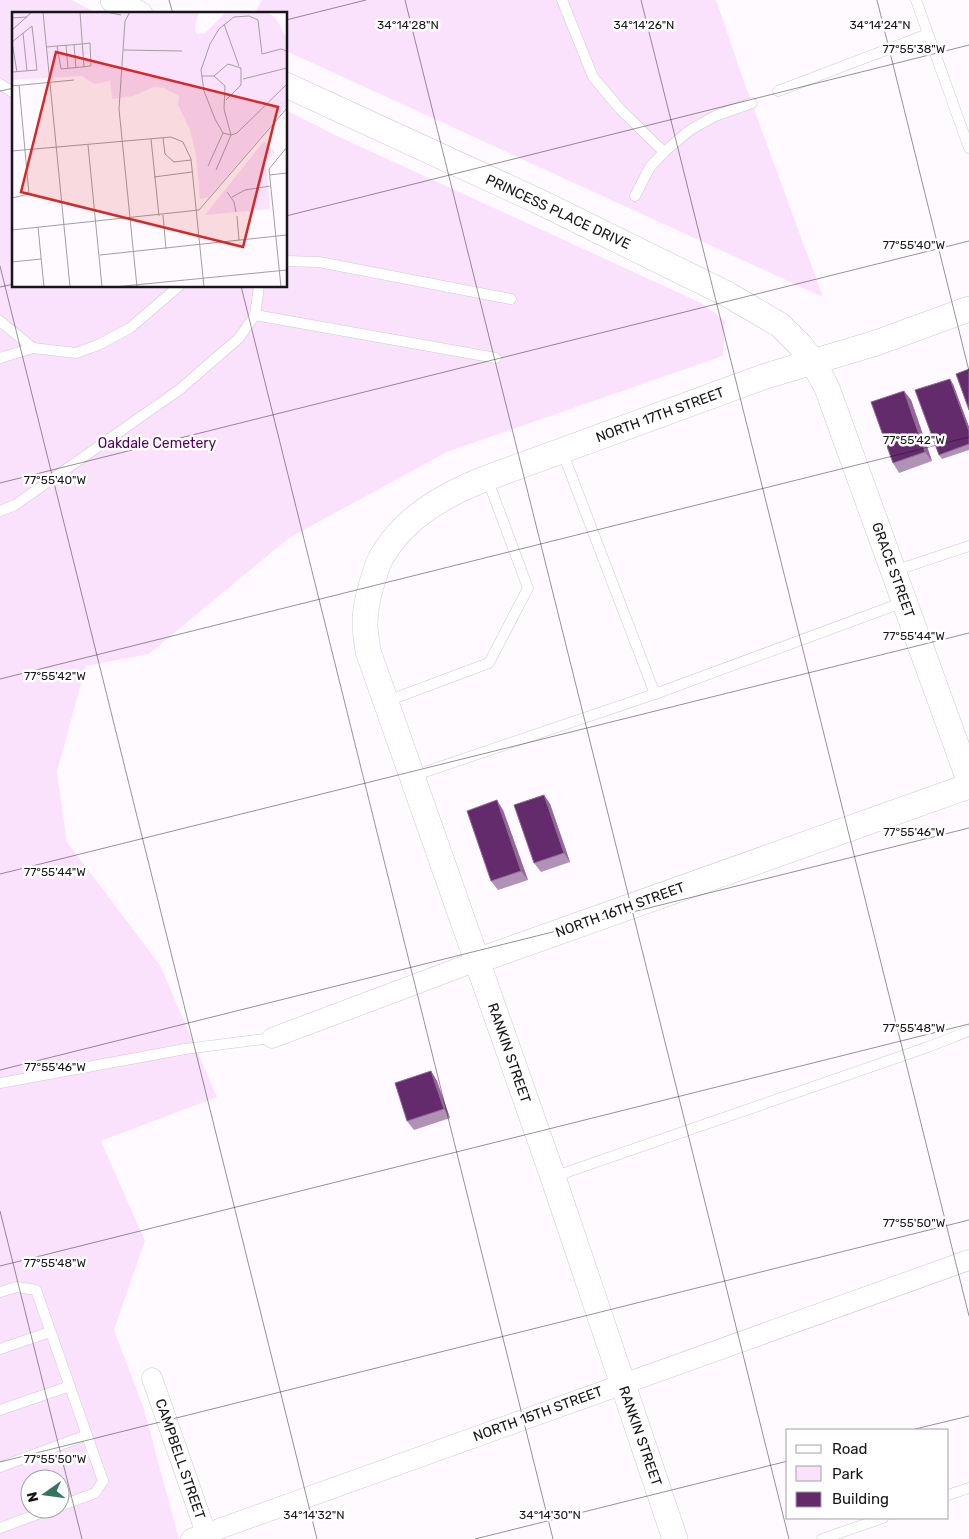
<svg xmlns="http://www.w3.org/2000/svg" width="969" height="1539" font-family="Rubik,sans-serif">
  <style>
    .green { fill: #fae2fd; fill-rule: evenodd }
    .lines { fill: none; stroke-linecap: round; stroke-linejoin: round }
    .service-casing { stroke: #cfc9d0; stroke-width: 11 }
    .minor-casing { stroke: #cfc9d0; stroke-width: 21 }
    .tertiary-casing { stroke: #cfc9d0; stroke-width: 26 }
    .service { stroke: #fff; stroke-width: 10 }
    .minor { stroke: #fff; stroke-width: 20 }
    .tertiary { stroke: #fff; stroke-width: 25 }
    .wall { fill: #b092b6 }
    .shaded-wall { fill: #926998 }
    .building { fill: #632b6c; stroke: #926998 }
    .ticks { fill: none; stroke: #171517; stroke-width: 1; stroke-opacity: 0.45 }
    .labels { text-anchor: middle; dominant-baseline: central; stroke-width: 5; stroke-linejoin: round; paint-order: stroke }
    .street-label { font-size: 14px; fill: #171517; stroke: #fff }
    .park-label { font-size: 14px; fill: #54025f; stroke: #fff }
    .inset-road { fill: none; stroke: #a29ea2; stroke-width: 1 }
    .view { fill: #d62828; fill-opacity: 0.15; stroke: #d62828; stroke-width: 2.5 }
    .inset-edge { fill: none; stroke: #171517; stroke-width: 2.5 }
    .ticks-label { font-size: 12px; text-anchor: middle; fill: #171517; stroke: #fff; stroke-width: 5; stroke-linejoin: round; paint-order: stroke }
  </style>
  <rect width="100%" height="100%" fill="#fefaff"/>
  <g class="green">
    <path d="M0 0H72L98 14H14V286H286V110L333 134 701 303 725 321 723 356 447 452 289 538 149 654 86 666 57 772 67 842 160 965 217 1097 101 1141 145 1241 114 1330 144 1409 179 1539H0ZM30 1479H60V1509H30Z"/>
    <path d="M262 0H716L746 87 823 297 286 51V14H254Z"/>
  </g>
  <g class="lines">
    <defs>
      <g id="service">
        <path d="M562 0 593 77 620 109 664 152"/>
        <path d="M916 0 969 148"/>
        <path d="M0 84 14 93"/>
        <path d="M778 91 928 34"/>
        <path d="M635 196 650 167 664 152 690 130 715 116 752 103"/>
        <path d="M286 261 319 262 511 299"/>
        <path d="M255 315 496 358"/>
        <path d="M0 321 33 348"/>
        <path d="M0 358 33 348 76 353 98 345 130 328 179 286"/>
        <path d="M562 451 655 694"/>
        <path d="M0 511 15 505 179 390 239 338 255 315 259 286"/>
        <path d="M894 571 969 546"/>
        <path d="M387 701 489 663 528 588 487 478"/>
        <path d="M413 776 655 694 904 602"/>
        <path d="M0 1083 185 1049 272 1038"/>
        <path d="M553 1177 928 1047 969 1031"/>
        <path d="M0 1292 17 1287 36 1290 103 1481 95 1493 60 1506"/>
        <path d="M0 1349 50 1332"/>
        <path d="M0 1410 70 1386"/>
        <path d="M0 1467 87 1435"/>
        <path d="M948 1495 969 1488"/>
        <path d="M0 1528 51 1509"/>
        <path d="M822 1539 883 1518"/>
      </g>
      <g id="minor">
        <path d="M272 1038 477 961"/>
        <path d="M152 1378 208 1539"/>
        <path d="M191 1539 969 1260"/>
      </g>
      <g id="tertiary">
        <path d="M113 0 140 14"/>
        <path d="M286 85 540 202 727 294 780 325 801 346 813 362 827 388 969 780"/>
        <path d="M477 961 969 786"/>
        <path d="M675 1539 553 1177 368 651C367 642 365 633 365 624 365 610 368 596 372 583 374 577 376 570 378 564 399 520 443 495 487 478L766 376 876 343 969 309"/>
      </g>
    </defs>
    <use href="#service" class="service-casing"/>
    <use href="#minor" class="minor-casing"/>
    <use href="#tertiary" class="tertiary-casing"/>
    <use href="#service" class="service"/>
    <use href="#minor" class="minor"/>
    <use href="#tertiary" class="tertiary"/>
  </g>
  <g class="wall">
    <path d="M953 384 969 427V450L942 459 939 455Z"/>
    <path d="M904 391 911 400 932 461 899 473 893 463Z"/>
    <path d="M544 795 550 804 570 862 541 872 534 863Z"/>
    <path d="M503 810 528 880 498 890 491 881Z"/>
    <path d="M431 1071 437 1081 450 1118 414 1130 407 1121Z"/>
  </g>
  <g class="shaded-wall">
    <path d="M950 379 953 384 969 427V431Z"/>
    <path d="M904 391 911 400 932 461 925 452Z"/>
    <path d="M544 795 550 804 570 862 564 853Z"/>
    <path d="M497 800 503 810 528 880 521 871Z"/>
    <path d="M431 1071 437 1081 450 1118 444 1109Z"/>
  </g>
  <g class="building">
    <path d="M969 369V410L956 374Z"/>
    <path d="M950 379 969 431V444L939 455 915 390Z"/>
    <path d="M904 391 925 452 893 463 871 402Z"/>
    <path d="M544 795 564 853 534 863 514 805Z"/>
    <path d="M497 800 521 871 491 881 467 811Z"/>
    <path d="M431 1071 444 1109 407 1121 395 1083Z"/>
  </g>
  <path class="ticks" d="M169 0 173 14M405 0 789 1539M641 0 969 1316M877 0 969 371M286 20 366 0M0 91 14 88M286 216 969 45M0 266 317 1539M241 286 553 1539M0 287 14 284M0 483 969 241M0 679 969 437M0 874 969 633M0 1070 969 828M0 1211 82 1539M0 1266 969 1024M911 1430 969 1416M0 1462 969 1220M475 1539 788 1461"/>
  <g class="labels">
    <g class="street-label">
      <text transform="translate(558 212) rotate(25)">PRINCESS PLACE DRIVE</text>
      <text transform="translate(660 415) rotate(-20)">NORTH 17TH STREET</text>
      <text transform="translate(893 570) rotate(70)">GRACE STREET</text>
      <text transform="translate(620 910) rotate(-20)">NORTH 16TH STREET</text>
      <text transform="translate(509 1053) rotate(71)">RANKIN STREET</text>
      <text transform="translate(538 1414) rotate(-20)">NORTH 15TH STREET</text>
      <text transform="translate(640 1436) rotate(71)">RANKIN STREET</text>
      <text transform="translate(180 1459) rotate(71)">CAMPBELL STREET</text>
    </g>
    <g class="park-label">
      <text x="157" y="443">Oakdale Cemetery</text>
    </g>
  </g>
  <g transform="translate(12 12)">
    <rect width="275" height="275" fill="#fefaff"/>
    <path d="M0 0H187L183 15 185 22 193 21 212 2 254 0 264 6 275 27V94L197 185 188 187 184 143 178 118 166 93 167 84 152 76 142 75 121 84 100 87 98 69 82 72 70 64 0 68ZM252 129 263 140 254 152 258 197 193 203Z" fill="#fae2fd"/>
    <path class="inset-road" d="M31 0 58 275M68 0 72 55M94 0 109 3M118 0 113 9 107 97 125 275M0 6 15 5M212 12 227 54M0 18 20 0M11 21 15 59M0 30 20 14 25 58 0 60M0 30 5 60M54 33 56 56M62 33 64 56M34 35 45 34 70 32 78 31 79 54 49 57 45 34M111 38 170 39M275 39 269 37 250 42 246 8 237 4 222 5 207 17 198 32 189 58 192 79 203 107 211 121 219 123 225 121 275 72M189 64H202L213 74 212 97 219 123 204 158M202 64 216 52 229 56V73L214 88M231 67 275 56M0 74 62 68M151 126 153 142 162 150 179 148M139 127 147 204M76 133 90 275M0 139 159 125 171 130 179 147 192 275M196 154 211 121M258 163 275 161M142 165 180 160M215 180 222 190 224 200M220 185 233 178 258 174M0 186 17 182 7 73M151 203 154 237M225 204 227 228M26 215 32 275M0 218 187 198 275 96M88 243 275 223M0 250 29 247M102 275 275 258M269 275 257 157 275 135"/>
    <path class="view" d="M44 40 266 95 231 235 9 180Z"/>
    <rect width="275" height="275" class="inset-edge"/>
  </g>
  <g class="ticks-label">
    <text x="408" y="29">34°14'28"N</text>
    <text x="644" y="29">34°14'26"N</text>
    <text x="880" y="29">34°14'24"N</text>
    <text x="914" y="53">77°55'38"W</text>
    <text x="914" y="249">77°55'40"W</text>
    <text x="914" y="444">77°55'42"W</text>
    <text x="55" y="484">77°55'40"W</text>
    <text x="914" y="640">77°55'44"W</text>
    <text x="55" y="680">77°55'42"W</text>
    <text x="914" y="836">77°55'46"W</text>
    <text x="55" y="876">77°55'44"W</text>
    <text x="914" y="1032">77°55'48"W</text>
    <text x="55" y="1071">77°55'46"W</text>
    <text x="914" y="1227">77°55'50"W</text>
    <text x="55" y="1267">77°55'48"W</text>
    <text x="55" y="1463">77°55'50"W</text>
    <text x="314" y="1519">34°14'32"N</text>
    <text x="550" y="1519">34°14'30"N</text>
  </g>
  <rect x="786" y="1429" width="162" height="90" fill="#ffffff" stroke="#a2a1a2"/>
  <rect x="796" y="1445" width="25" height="8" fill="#ffffff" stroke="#a2a1a2"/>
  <text x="832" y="1454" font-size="15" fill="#171517">Road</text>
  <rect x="796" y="1466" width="25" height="15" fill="#fae2fd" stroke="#a2a1a2"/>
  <text x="832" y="1479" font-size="15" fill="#171517">Park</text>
  <rect x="796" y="1492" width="25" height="15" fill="#632b6c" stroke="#a2a1a2"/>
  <text x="832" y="1504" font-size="15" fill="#171517">Building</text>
  <g transform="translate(45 1494) rotate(256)"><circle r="24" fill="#ffffff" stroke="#a2a1a2"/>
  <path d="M0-4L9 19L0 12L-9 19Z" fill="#357462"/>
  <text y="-8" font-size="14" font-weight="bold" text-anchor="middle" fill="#171517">N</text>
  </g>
</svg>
